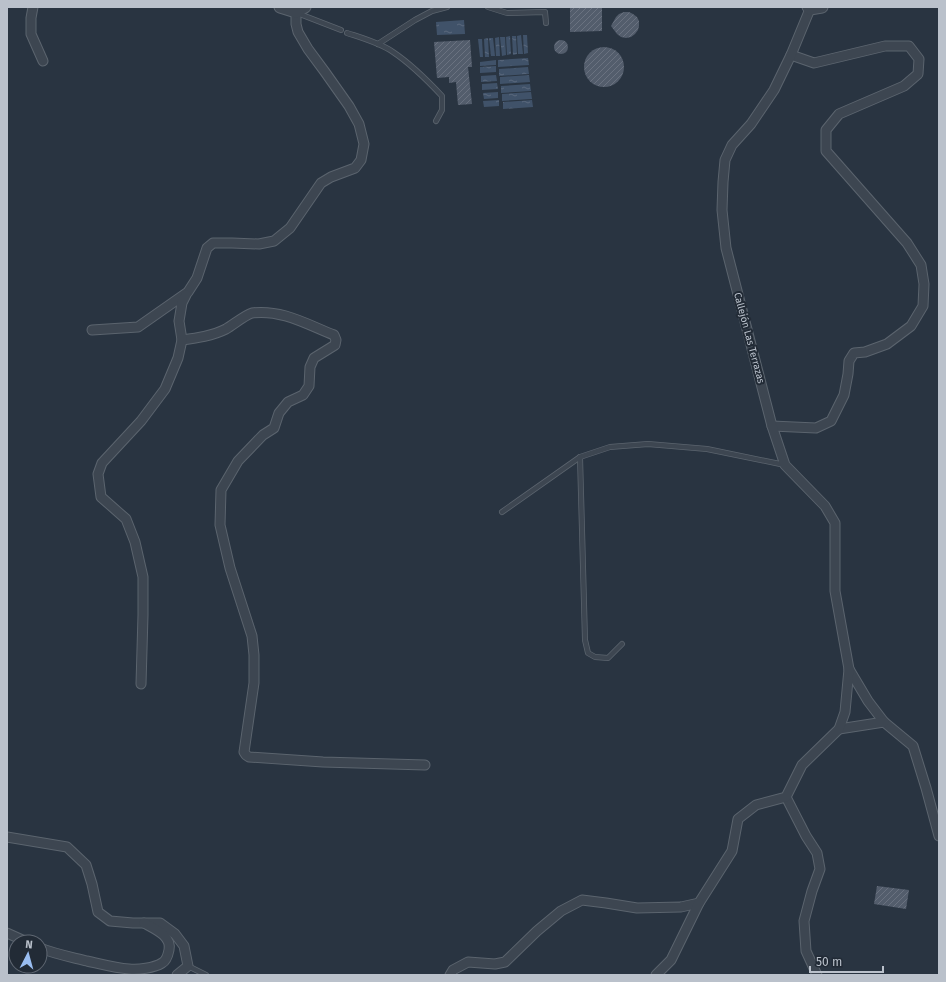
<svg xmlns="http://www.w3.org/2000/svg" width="946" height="982" font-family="'Fira Sans',sans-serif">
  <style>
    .water { fill: url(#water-ripples) }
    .building { fill: url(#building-hatch) }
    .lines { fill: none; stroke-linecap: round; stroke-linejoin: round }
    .service-casing { stroke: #5b646e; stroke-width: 6 }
    .minor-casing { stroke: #5b646e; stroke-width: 11 }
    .tertiary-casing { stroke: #5b646e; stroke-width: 13 }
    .service { stroke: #3d4651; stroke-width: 4.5 }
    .minor { stroke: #3d4651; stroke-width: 9 }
    .tertiary { stroke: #3d4651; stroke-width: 11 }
    .labels { text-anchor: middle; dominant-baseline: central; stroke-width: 4; stroke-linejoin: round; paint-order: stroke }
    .street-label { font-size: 10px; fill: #bac1cb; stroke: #222b36 }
  </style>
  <defs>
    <pattern id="water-ripples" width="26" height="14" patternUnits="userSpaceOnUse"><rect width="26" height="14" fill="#405269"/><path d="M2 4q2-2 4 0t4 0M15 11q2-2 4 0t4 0" fill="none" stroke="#5a697d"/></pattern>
    <pattern id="building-hatch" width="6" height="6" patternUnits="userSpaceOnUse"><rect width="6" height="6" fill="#535d6c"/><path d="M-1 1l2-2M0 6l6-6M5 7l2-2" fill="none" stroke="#6a7280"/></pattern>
  </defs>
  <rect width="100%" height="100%" fill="#293441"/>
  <g class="water">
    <path d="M464 20 465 34 437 35 436 22Z"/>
    <path d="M521 35 523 54H518L517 36Z"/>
    <path d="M523 35H527L528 53 524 54Z"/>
    <path d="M510 36 511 54 507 55 506 37Z"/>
    <path d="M512 36H516L517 54 513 55Z"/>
    <path d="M499 37 500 56H496L495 38Z"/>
    <path d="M500 37H505L506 55 502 56Z"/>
    <path d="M488 38 489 57H485L484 39Z"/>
    <path d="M489 38H493L495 56H491Z"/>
    <path d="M478 39H482L483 57H480Z"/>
    <path d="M528 58 529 65 498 67V60Z"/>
    <path d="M496 60V65L480 66V62Z"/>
    <path d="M496 66V72L480 73V67Z"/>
    <path d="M528 67 529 74 499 76V69Z"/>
    <path d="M496 75 497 81 481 82V76Z"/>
    <path d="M529 75 530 82 500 84V77Z"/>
    <path d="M497 83 498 89 482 90V84Z"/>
    <path d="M530 84 531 91 501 93V86Z"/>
    <path d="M498 92V98L484 99 483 93Z"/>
    <path d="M531 92 532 99 502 101V94Z"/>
    <path d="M499 100V106L484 107 483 101Z"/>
    <path d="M532 100 533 107 503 109V102Z"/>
  </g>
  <g class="building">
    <path d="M570 7H602V31L570 32Z"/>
    <path d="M624 12H629L633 14 637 17 639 21V26L638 30 635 34 631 37 626 38 621 37 617 34 611 26 616 17 619 14Z"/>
    <path d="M470 40 472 67H468L472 104 458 105 456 82 449 83V77L437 78 434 42Z"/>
    <circle cx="561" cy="47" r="7"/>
    <circle cx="604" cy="67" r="20"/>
    <path d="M877 886 909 890 906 909 874 904Z"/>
  </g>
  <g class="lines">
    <defs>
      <g id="service">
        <path d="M488 7 507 13 545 12 546 23"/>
        <path d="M297 13 341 30"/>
        <path d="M347 33C362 38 380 43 393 52 411 64 427 80 442 96V110L436 121"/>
        <path d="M378 44 415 20 432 11 447 7"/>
        <path d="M580 457 585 640 588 653 595 657 608 658 622 644"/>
        <path d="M502 512 580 457 610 447 648 444 707 449 785 465"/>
        <path d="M188 966 206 975"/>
      </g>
      <g id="minor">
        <path d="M33 7 31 18V34L43 61"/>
        <path d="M92 330 138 327 188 292 197 278 207 248 213 243H232L259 244 274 241 290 228 321 183 331 177 355 168 361 160 364 144 359 124 349 106 325 72 308 49 298 32 296 24V12"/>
        <path d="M182 340C197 338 212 336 226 329 233 325 245 315 252 313 282 309 308 325 334 335L336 340 335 345 314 358 310 367 309 386 303 395 288 402 279 413 274 428 263 435 238 461 221 490 220 525 230 568 252 636 254 655V683L244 752 246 755 249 757 323 762 425 765"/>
        <path d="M772 426 816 428 831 421 844 395 848 374 849 361 854 353 865 352 887 344 911 326 923 306 924 284 921 265 907 243 826 151V130L839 114 904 86 918 74 919 59 909 46H885L814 63 791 55"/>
        <path d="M849 669 868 701 884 722 913 746 926 788 939 836"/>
        <path d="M141 684 143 615V577L135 542 126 519 101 497 98 474 102 463 141 421 165 389 178 358 182 340 179 321 182 303 186 295"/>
        <path d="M839 729 884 722"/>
        <path d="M786 797 806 836 817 853 820 869 812 891 804 921 806 951 817 975"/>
        <path d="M7 837 67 847 86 865 92 884 98 912 110 921 133 923H160L175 934 184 946 188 966 177 975"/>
        <path d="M7 933 27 942"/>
        <path d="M40 948C55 954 71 957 87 961 101 964 115 968 129 969 138 970 154 968 162 963 166 961 168 955 169 950 172 936 155 929 144 923"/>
        <path d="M450 975 453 970 468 962 495 964 505 962 537 931 561 911 582 900 606 903 637 908 681 907 699 903 732 851 738 819 756 805 786 797 802 765 839 729 845 712 849 669 835 591V523L825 506 785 465 772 426 726 248 722 210 723 182 725 160 732 145 751 124 774 90 791 55 810 9"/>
        <path d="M656 975 671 960 699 903"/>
      </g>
      <g id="tertiary">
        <path d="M280 7 296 12 305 7"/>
        <path d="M808 7 810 9 822 7"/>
      </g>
    </defs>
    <use href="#service" class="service-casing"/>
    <use href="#minor" class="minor-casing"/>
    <use href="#tertiary" class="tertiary-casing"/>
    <use href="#service" class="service"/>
    <use href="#minor" class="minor"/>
    <use href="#tertiary" class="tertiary"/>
  </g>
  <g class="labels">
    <g class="street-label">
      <text transform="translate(749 338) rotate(75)">Callejón Las Terrazas</text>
    </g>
  </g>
  <rect width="946" height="982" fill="none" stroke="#bac1cb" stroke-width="16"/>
  <g transform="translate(28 954) rotate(6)"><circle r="19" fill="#222b36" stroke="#5f6772"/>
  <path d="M0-3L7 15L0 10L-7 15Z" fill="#99bdf1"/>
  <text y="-6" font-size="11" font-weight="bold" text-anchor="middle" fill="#bac1cb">N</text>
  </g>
  <path d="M810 966v6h73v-6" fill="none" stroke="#bac1cb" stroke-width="2"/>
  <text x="816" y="966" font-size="12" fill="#bac1cb" stroke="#222b36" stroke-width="3" paint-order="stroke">50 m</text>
</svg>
